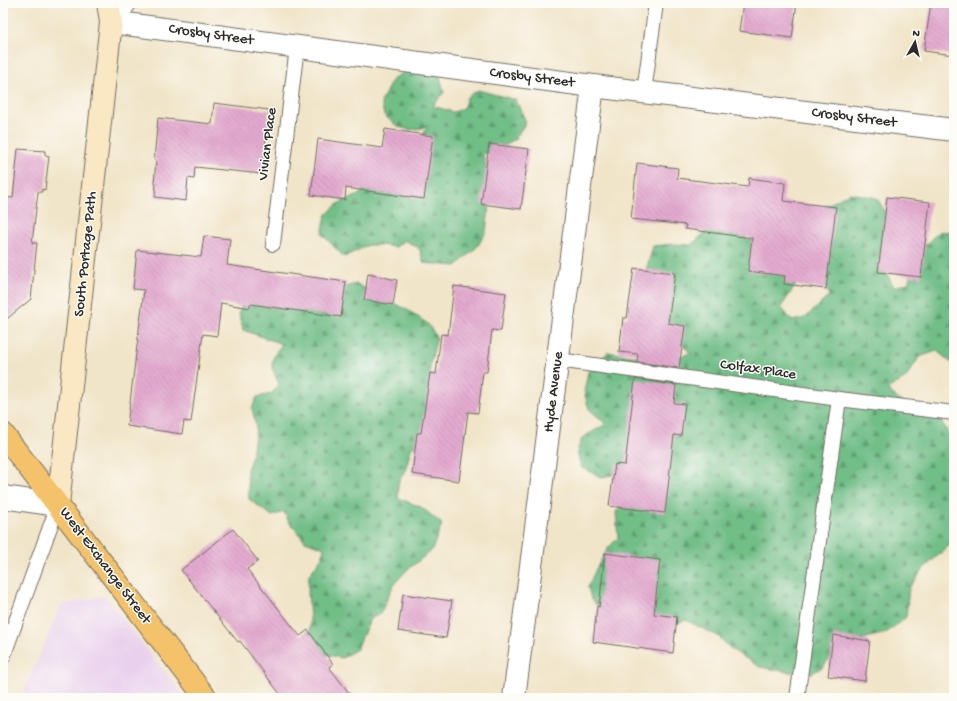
<svg xmlns="http://www.w3.org/2000/svg" width="957" height="701" font-family="'Gochi Hand',sans-serif">
  <style>
    .built { fill: #e9d1ed }
    .forest { fill: url(#forest-firs); stroke: #4e7459 }
    .building { fill: url(#building-back-hatch) }
    .lines { fill: none; stroke-linecap: round; stroke-linejoin: round }
    .service-casing { stroke: #706c62; stroke-width: 16 }
    .minor-casing { stroke: #706c62; stroke-width: 24 }
    .tertiary-casing { stroke: #706c62; stroke-width: 24 }
    .secondary-casing { stroke: #706c62; stroke-width: 24 }
    .primary-casing { stroke: #706c62; stroke-width: 24 }
    .service { stroke: #fff; stroke-width: 14 }
    .minor { stroke: #fff; stroke-width: 22 }
    .tertiary { stroke: #fff; stroke-width: 22 }
    .secondary { stroke: #fae7c3; stroke-width: 22 }
    .primary { stroke: #f3c26a; stroke-width: 22 }
    .labels { text-anchor: middle; dominant-baseline: central; stroke-width: 3; stroke-linejoin: round; paint-order: stroke }
    .street-label { font-size: 15px; fill: #2b2b2b; stroke: #fdfcf7 }
  </style>
  <defs>
    <pattern id="forest-firs" width="22" height="20" patternUnits="userSpaceOnUse"><rect width="22" height="20" fill="#71be87"/><path d="M5 1l3.5 6h-7zM16 11l3.5 6h-7z" fill="#5d9b6f"/></pattern>
    <pattern id="building-back-hatch" width="6" height="6" patternUnits="userSpaceOnUse"><rect width="6" height="6" fill="#e3aacf"/><path d="M-1 5l2 2M0 0l6 6M5-1l2 2" fill="none" stroke="#c392b2"/></pattern>
  </defs>
  <rect width="100%" height="100%" fill="#fdfcf7"/>
  <filter id="ink" filterUnits="userSpaceOnUse"><feTurbulence type="fractalNoise" baseFrequency=".025" numOctaves="2"/><feDisplacementMap in="SourceGraphic" scale="8" xChannelSelector="R" yChannelSelector="G"/><feConvolveMatrix kernelMatrix="1 2 1 2 8 2 1 2 1" color-interpolation-filters="sRGB"/></filter>
  <filter id="wash" filterUnits="userSpaceOnUse"><feTurbulence type="fractalNoise" baseFrequency=".012" numOctaves="4" result="noise"/><feDisplacementMap in="SourceGraphic" scale="16" xChannelSelector="R" yChannelSelector="G"/><feGaussianBlur stdDeviation="0.9" result="paint"/><feColorMatrix in="noise" values="0 0 0 0 0 0 0 0 0 0 0 0 0 0 0 0 0 1.4 0 .05"/><feComposite in="paint" operator="in"/></filter>
  <g filter="url(#wash)">
    <rect width="100%" height="100%" fill="#f1e5c9"/>
    <path class="built" d="M105 596 185 698H21L61 605Z"/>
    <g class="forest">
      <path d="M409 69 440 76 444 92 433 106 453 112 463 109 467 97 478 90 516 100 526 122 515 139 497 150 483 154 488 176 490 199 486 232 477 247 456 266 424 263 419 248 404 240 396 247 381 245H368L344 257 322 234 326 215 339 203 357 196 418 145 427 127 410 130 398 127 384 115 381 102 392 80Z"/>
      <path d="M850 193 877 198 888 217 883 267 894 287 908 283 918 253 938 232 954 231V362H950L937 351 919 357 906 378 887 389 900 401 938 416 950 436 954 449V534L951 544 925 567 909 588 906 617 886 633 839 645 823 667 808 675 760 667 731 649 719 637 686 620 664 628 610 622 591 598 588 587 596 569 608 548 618 538 616 512 634 490 625 472 601 477 581 467 577 452 582 438 606 424 589 409 584 392 588 372 608 352 666 362 690 353 674 334 650 329 645 274 653 246 673 244 691 245 714 225H734L748 241 775 226 806 270 781 307 792 321 805 318 829 296 823 276 822 208Z"/>
      <path d="M356 284 406 309 428 324 437 338 430 365V389L423 438 411 449 406 468 398 483V498L421 507 442 524 432 550 406 571 394 584 380 614 370 619 357 649 342 658 321 653 310 641V619L308 593 309 575 322 557 324 548 305 541 289 522 284 512 272 516 249 499 247 470 252 456 256 428 252 408 257 397 272 394 279 384C270 365 269 361 282 344L243 330 239 313 247 293 341 288Z"/>
    </g>
    <g id="blocks">
      <g class="building">
        <path d="M743 3H797L792 38 739 31Z"/>
        <path d="M931 3H954V55L924 51Z"/>
        <path d="M214 103 269 110 262 174 195 167 194 179 188 178 186 201 155 197 156 183H154L156 160 154 159 158 118 212 124Z"/>
        <path d="M385 129 433 136 424 199 346 188 345 200 311 195 318 139 382 148Z"/>
        <path d="M489 144 529 149 521 209 481 204Z"/>
        <path d="M18 149 45 151V155L49 156 45 190 42 189V192H38L32 243H37L31 299 3 322V197L13 198Z"/>
        <path d="M637 163 678 168 677 178 748 187 749 178 785 183 783 201 836 207 826 289 784 284 785 276 748 271 752 238 685 229 686 225 631 219Z"/>
        <path d="M887 197 930 202 921 277 878 272Z"/>
        <path d="M204 236 230 239 227 265 346 282 341 317 250 304V308L221 303 217 336 203 334 191 422 184 421 182 434 127 426 144 290 133 289 137 250 201 257Z"/>
        <path d="M634 268 675 273 668 323 685 326 679 368 637 362 638 354 619 352 623 318H627Z"/>
        <path d="M368 274 397 280 393 305 364 300Z"/>
        <path d="M454 286 506 293 501 331 492 330 487 372H483L478 413 468 412 459 481 412 474 417 433H421L430 373 436 374 441 334 448 335Z"/>
        <path d="M635 379 676 385 674 403 685 404 681 436 674 435 665 513 609 506 615 464 625 465Z"/>
        <path d="M233 529 258 561 247 569 300 636 308 630 333 664 329 667 353 698H283L240 641 238 642 181 570Z"/>
        <path d="M605 553 660 560 654 614 677 617 673 653 593 642 597 606 599 607Z"/>
        <path d="M403 594 452 601 446 638 398 631Z"/>
        <path d="M833 635 870 641 865 681 828 676Z"/>
      </g>
    </g>
  </g>
  <g filter="url(#ink)">
    <use href="#blocks" fill-opacity="0" stroke="#706c62" stroke-width="1"/>
    <g class="lines">
      <defs>
        <g id="service">
          <path d="M644 92 656 3"/>
          <path d="M273 244 297 47"/>
          <path d="M558 360 839 399 954 413"/>
          <path d="M3 657 58 505"/>
          <path d="M797 698 839 399"/>
        </g>
        <g id="minor">
          <path d="M111 22 125 3"/>
          <path d="M3 497 58 505"/>
          <path d="M514 698 593 86"/>
        </g>
        <path id="tertiary" d="M111 22 593 86 954 130"/>
        <path id="secondary" d="M58 505 111 22 108 3"/>
        <path id="primary" d="M3 434 206 698"/>
      </defs>
      <use href="#service" class="service-casing"/>
      <use href="#minor" class="minor-casing"/>
      <use href="#tertiary" class="tertiary-casing"/>
      <use href="#secondary" class="secondary-casing"/>
      <use href="#primary" class="primary-casing"/>
      <use href="#service" class="service"/>
      <use href="#minor" class="minor"/>
      <use href="#tertiary" class="tertiary"/>
      <use href="#secondary" class="secondary"/>
      <use href="#primary" class="primary"/>
    </g>
  </g>
  <g class="labels">
    <g class="street-label">
      <text transform="translate(211 35) rotate(8)">Crosby Street</text>
      <text transform="translate(532 78) rotate(7)">Crosby Street</text>
      <text transform="translate(854 118) rotate(7)">Crosby Street</text>
      <text transform="translate(268 144) rotate(-83)">Vivian Place</text>
      <text transform="translate(86 254) rotate(-84)">South Portage Path</text>
      <text transform="translate(758 370) rotate(8)">Colfax Place</text>
      <text transform="translate(554 392) rotate(-83)">Hyde Avenue</text>
      <text transform="translate(105 566) rotate(53)">West Exchange Street</text>
    </g>
  </g>
  <rect width="957" height="701" fill="none" stroke="#fdfcf7" stroke-width="16"/>
  <g transform="translate(915 42) rotate(8)" stroke="#fdfcf7" stroke-width="3" paint-order="stroke">
  <path d="M0-3L7 15L0 10L-7 15Z" fill="#2b2b2b"/>
  <text y="-6" font-size="11" font-weight="bold" text-anchor="middle" fill="#2b2b2b">N</text>
  </g>
</svg>
